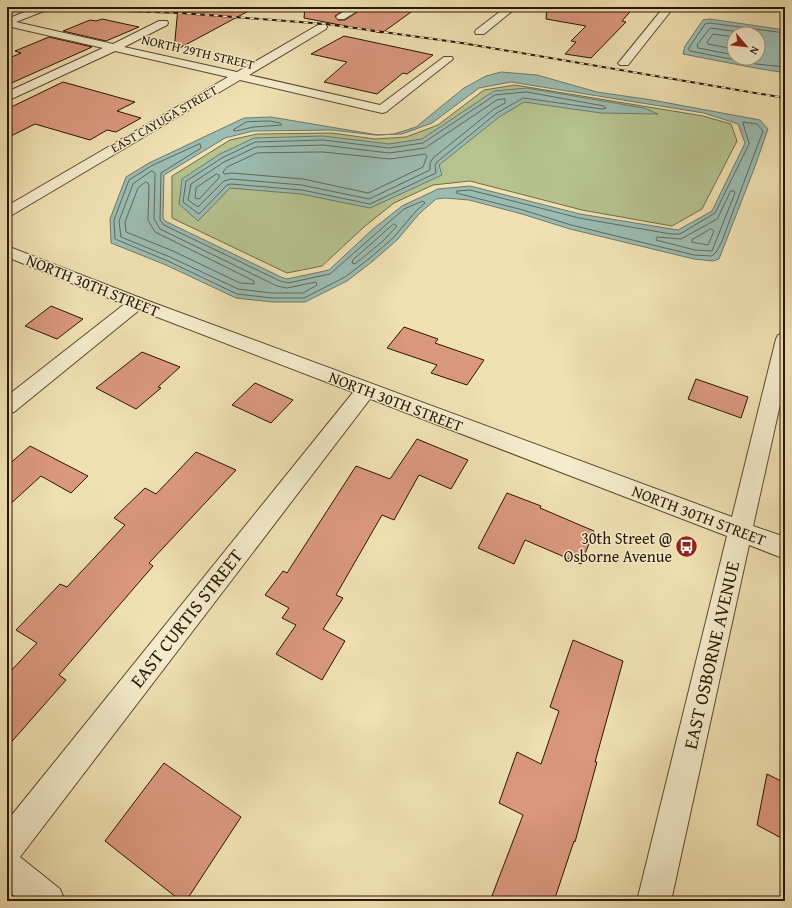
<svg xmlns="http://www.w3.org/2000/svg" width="792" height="908" font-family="'Gentium Book Plus',serif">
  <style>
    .green { fill: #b6c38f; stroke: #706c48 }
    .water { fill: #9bbcb2; stroke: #6e796b; fill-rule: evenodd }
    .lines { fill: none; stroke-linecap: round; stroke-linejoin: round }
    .shore { stroke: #626859; stroke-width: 1 }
    .building { fill: #da987d; stroke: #2a1500 }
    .minor-casing { stroke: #5c482c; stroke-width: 2 }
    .tertiary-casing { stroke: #5c482c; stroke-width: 2 }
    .minor { fill: #f5eccd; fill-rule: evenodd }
    .tertiary { fill: #f5eccd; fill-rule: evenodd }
    .rail-casing { stroke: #2a1500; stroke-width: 2 }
    .rail { stroke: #f5eccd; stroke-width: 1.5; stroke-dasharray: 4.5; stroke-linecap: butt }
    .labels { text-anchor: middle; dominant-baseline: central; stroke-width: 3; stroke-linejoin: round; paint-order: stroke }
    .far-street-label { font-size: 13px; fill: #2a1500; stroke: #f5eccd }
    .street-label { font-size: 16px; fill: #2a1500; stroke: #f5eccd }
    .poi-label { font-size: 16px; fill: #2a1500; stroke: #f5eccd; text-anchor: end }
    .near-street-label { font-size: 19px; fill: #2a1500; stroke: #f5eccd }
  </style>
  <rect width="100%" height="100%" fill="#f0e1b2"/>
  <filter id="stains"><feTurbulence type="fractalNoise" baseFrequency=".005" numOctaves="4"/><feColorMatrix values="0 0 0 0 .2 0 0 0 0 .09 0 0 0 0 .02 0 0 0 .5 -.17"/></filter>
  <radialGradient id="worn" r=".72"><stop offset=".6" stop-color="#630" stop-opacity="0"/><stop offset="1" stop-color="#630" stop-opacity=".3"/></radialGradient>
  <path class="green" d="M515 85 703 116 731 124 737 141 702 209 672 226 582 210 470 181 433 185 394 203 365 226 322 266 287 273 172 218V176L230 140 257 134 332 133 375 139 406 137 438 125 484 90Z"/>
  <g class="water">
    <path d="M710 19 785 30V71L780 72 755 68 683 54 685 46 703 20ZM734 34H758V58H734Z"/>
    <path d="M501 72 537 75 597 92 652 100 760 120 768 129 754 169 719 259 713 261 694 259 570 229 522 214 469 200 445 198 436 199 419 214 397 240 373 261 347 281 305 302H272L236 298 166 265 111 243 110 219 126 177 149 163 244 118 271 117 378 135 394 134 416 127 464 88 486 76ZM511 82 704 113 738 124 745 143 712 211 678 230 580 214 470 186 438 189 402 206 373 229 329 270 287 279 281 277 165 221 163 218 164 175 225 138 253 131 332 130 375 135 402 134 432 123 479 88Z"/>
    <path d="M527 88 644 108 658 114 601 113 524 102 499 117 439 165 442 175 370 208 301 194 230 188 198 221 179 204 182 179 220 154 254 138 323 136 389 144 422 139 494 91Z"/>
  </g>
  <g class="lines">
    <g class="shore">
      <path d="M785 33 710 23 705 24 688 49 690 51 756 64 785 67"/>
      <path d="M734 37 713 34 707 42 708 44 734 49"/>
      <path d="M734 55 698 48 697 45 710 28 755 34"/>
      <path d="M527 92 604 106 606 108 602 109 523 98 497 113 437 162 435 165 436 173 370 204 302 190 231 184 227 185 199 214 183 202 186 181 222 158 255 142 323 140 389 148 423 143 495 95Z"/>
      <path d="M505 99V103L494 109 433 158 430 163V170L369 199 302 185 231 179 224 181 198 207 188 200 191 184 224 162 256 147 323 145 389 153 425 148 497 100Z"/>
      <path d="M270 121 280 123 282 125 253 127 236 131 233 130 246 122Z"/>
      <path d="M743 122 757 124 763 131 722 241 717 251 712 256 694 255 571 225 523 210 456 193 457 191 470 190 579 218 671 234H680L715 213 749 144Z"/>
      <path d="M200 144 201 148 161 173 160 220 164 225 280 281 288 283 330 274 404 209 423 201 425 203 416 211 394 237 370 258 345 277 304 298H272L237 294 168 261 115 239 114 220 129 180 151 166Z"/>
      <path d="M323 152 390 159 425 154 427 156 423 167 368 193 303 179 232 173 224 174 223 172 227 167 257 153Z"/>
      <path d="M152 171 155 173 154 219 160 229 277 286 287 288 316 282 317 285 303 293H272L238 289 170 257 121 237 119 221 133 184Z"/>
      <path d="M217 174 219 175V178L199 199 195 198 196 188Z"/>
      <path d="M146 182 149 184 148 220 155 232 254 281V284L240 283 173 251 126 232 125 222 138 188Z"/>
      <path d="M731 191H734L735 193 712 251 695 250 656 240 657 237 681 239 717 219Z"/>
      <path d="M394 224 397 226 382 242 355 264 352 263 353 260Z"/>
      <path d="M711 229 714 231 708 245 692 242V240Z"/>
    </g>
  </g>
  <g class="building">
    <path d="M178 7H256L174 51Z"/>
    <path d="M305 7H349L335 16 338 20H345L365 7H418L382 33 304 18Z"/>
    <path d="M547 7H634L622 21 626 22 591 58 565 54 576 42 571 41 586 26 546 19Z"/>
    <path d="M102 19 139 27 106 41 63 31 90 20 96 21Z"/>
    <path d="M344 36 433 55 407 74 403 73 377 94 324 82 347 62 311 54Z"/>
    <path d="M49 37 92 47 7 85V59L21 53 15 51Z"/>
    <path d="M63 82 135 102 117 111 141 118 116 132 107 130 90 140 35 124 7 138V109Z"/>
    <path d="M51 306 83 319 57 339 25 326Z"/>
    <path d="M404 327 438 339 435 343 484 360 467 385 431 373 437 365 387 348Z"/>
    <path d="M142 352 180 367 158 387 161 388 136 409 96 388Z"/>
    <path d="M696 379 748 397 741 418 688 399Z"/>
    <path d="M255 383 293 400 271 423 232 405Z"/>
    <path d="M417 439 468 460 451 489 419 475 394 520 382 515 336 595 343 598 323 629 345 641 322 680 276 654 296 625 282 618 289 608 265 595 283 571 287 573 356 466 390 479Z"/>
    <path d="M30 446 88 476 71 493 41 476 7 507V466Z"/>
    <path d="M196 452 236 470 149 563 153 566 59 675 66 680 7 747V675L37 643 16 630 60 584 67 587 125 525 114 518 145 488 156 494Z"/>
    <path d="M507 493 541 506 540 508 594 531 581 564 525 540 514 564 478 548Z"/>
    <path d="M573 640 623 661 595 762H597L575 842 574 841 554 901H490L523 815 499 803 517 752 541 764 559 711 550 707Z"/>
    <path d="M164 763 241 817 186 901H181L105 841Z"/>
    <path d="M767 774 785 783V840L757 825Z"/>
  </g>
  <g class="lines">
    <defs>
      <g id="minor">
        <path d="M37 7H51L49 9 16 22 113 44 159 21H167L168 23 167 25 124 47 237 72 318 25H326L327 27 326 29 249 75 380 105 444 57H452L453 59 386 112 382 113 240 80 12 215 7 217V206L228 77 115 51 7 101V92L103 48 7 26V19Z"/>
        <path d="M352 7H364L344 19H338L336 17 338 15Z"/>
        <path d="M506 7H517L484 34H476L475 32 476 30Z"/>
        <path d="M664 7H674L628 65H620L618 63 620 61Z"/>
        <path d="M137 297 143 299 146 303 143 307 14 412 7 414V396L131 299Z"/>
        <path d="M366 383 373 385 376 390 373 395 20 857 60 889 65 901H21L7 890V821L359 385Z"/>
      </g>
      <path id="tertiary" d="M7 246 143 299 732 517 776 339 778 335 785 333V382L753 526 785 537V559L749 545 671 901H637L727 536 131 307 7 257Z"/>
    </defs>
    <use href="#minor" class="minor-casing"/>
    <use href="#tertiary" class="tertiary-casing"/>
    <use href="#minor" class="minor"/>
    <use href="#tertiary" class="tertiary"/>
    <defs>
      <path id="rail" d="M7 7 181 13 326 24 462 43 785 98"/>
    </defs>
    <use href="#rail" class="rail-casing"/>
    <use href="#rail" class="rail"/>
  </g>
  <defs>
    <symbol id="bus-disc" viewBox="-11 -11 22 22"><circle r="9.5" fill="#8f2418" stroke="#f5eccd"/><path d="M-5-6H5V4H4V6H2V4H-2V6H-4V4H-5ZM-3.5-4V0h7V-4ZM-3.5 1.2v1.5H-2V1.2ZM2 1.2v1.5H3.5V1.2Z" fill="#fff"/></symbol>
  </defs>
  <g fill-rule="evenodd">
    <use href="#bus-disc" x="674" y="534" width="25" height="25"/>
  </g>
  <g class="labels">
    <g class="far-street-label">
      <text transform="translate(198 52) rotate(13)">NORTH 29TH STREET</text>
      <text transform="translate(164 119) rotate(-30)">EAST CAYUGA STREET</text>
    </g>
    <g class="street-label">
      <text transform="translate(93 285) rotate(22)">NORTH 30TH STREET</text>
      <text transform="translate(396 401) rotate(21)">NORTH 30TH STREET</text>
      <text transform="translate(699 515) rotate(21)">NORTH 30TH STREET</text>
    </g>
    <g class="poi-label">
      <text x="672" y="538">30th Street @<tspan x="672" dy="18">Osborne Avenue</tspan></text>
    </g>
    <g class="near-street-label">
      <text transform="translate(186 618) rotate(-52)">EAST CURTIS STREET</text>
      <text transform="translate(711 655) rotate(-77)">EAST OSBORNE AVENUE</text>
    </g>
  </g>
  <rect width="792" height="908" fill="none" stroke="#f0e1b2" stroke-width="24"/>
  <rect x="8" y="8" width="776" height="892" fill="none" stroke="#2a1500" stroke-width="2"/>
  <rect x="12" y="12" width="768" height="884" fill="none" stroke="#2a1500"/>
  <g transform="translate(746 46) rotate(118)"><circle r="19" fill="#f5eccd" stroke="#a4967b"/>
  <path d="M0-3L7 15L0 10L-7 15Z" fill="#8f2418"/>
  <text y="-6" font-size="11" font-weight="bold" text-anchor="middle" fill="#2a1500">N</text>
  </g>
  <rect width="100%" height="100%" filter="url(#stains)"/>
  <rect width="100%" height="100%" fill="url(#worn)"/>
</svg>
